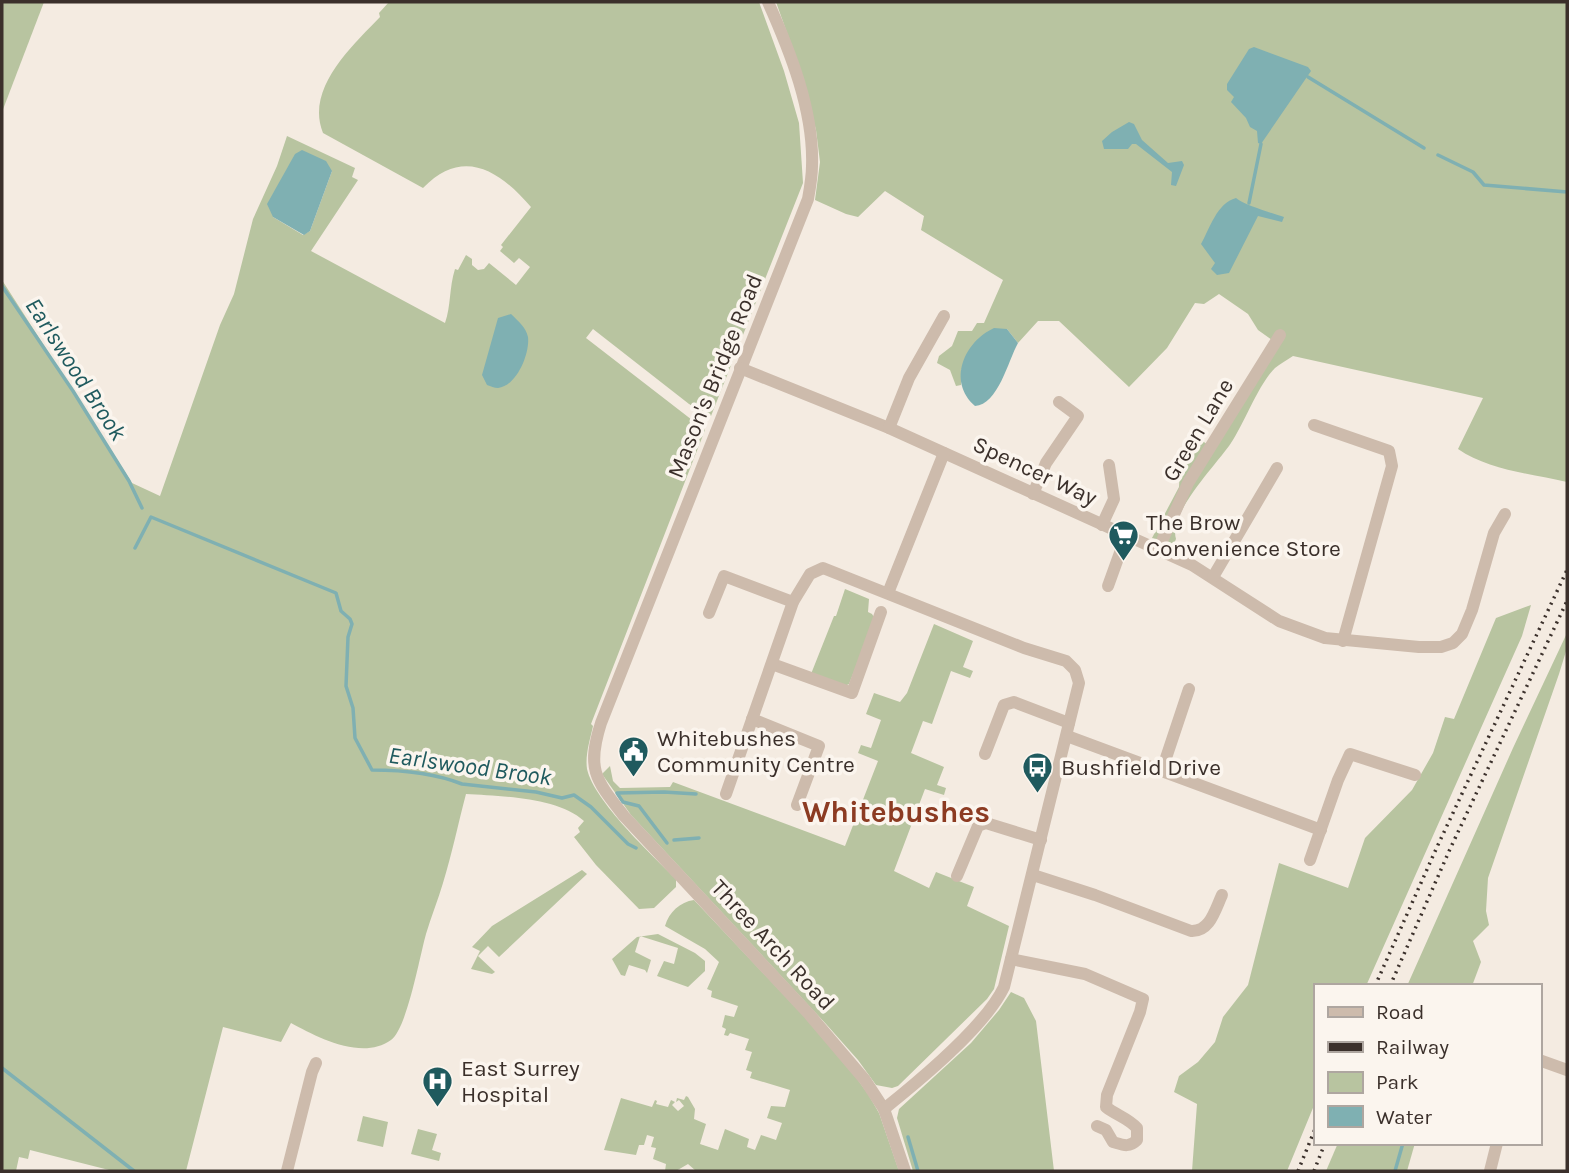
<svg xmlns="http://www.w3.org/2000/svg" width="1569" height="1173" font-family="Karla,sans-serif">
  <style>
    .green { fill: #b8c4a0; fill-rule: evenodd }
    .water { fill: #7fb0b2 }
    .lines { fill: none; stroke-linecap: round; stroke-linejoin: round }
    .stream { stroke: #7fb0b2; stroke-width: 3.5 }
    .minor { stroke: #cdbbac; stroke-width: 12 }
    .rail { stroke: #3b302b; stroke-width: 3.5; stroke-dasharray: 2 5; stroke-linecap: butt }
    .labels { text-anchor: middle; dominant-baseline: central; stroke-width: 7; stroke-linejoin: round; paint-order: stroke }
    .street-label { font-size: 23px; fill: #3b302b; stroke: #fbf5ee }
    .poi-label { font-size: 23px; fill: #3b302b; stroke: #fbf5ee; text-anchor: start }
    .water-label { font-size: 24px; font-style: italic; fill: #1f5a5e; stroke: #fbf5ee }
    .district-label { font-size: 30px; font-weight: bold; fill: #8c3b22; stroke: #fbf5ee }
  </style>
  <rect width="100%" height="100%" fill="#f4ebe1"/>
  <g class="green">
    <path d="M2 2H44L2 112Z"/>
    <path d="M389 2H759L784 71 799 123 803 183 711 416 689 404 593 329 586 338 705 430 591 724 593 726C590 740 585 755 587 769 594 801 652 855 676 879V887L654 908 639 909 596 865 574 837 580 832 578 828 584 821C558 797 500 796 466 794 458 824 452 854 443 883 438 900 431 917 426 934 420 955 407 1029 391 1040 362 1061 317 1037 291 1023L281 1042 223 1027 186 1171H113L30 1150 28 1159 19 1157 16 1171H2V280L132 483 160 496 220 325 234 294 253 219 277 166 287 136 355 168 352 177 358 180 311 251 445 323C451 306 449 288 455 269L458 270 466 255 472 259V265L478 270 484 269 489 263 516 285 530 267 519 258 514 263 500 251 503 247 501 245 531 207C499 170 463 147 423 188L323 133C305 89 352 46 380 17L379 13ZM332 171 310 231 303 235 273 217Z"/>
    <path d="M776 2H1567V482C1532 474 1488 470 1458 449L1483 398 1293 356C1287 360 1280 364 1275 368 1258 385 1245 422 1231 443 1217 464 1168 513 1176 539L1172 548 1152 538 1179 487 1180 465 1191 445 1201 440 1214 449 1279 345 1258 330 1248 314 1219 294 1204 304 1195 303 1167 348 1129 387 1059 321H1038L1018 343 1007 329 961 370V385L956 386 950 370 937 363 939 356 952 346 958 331H972L977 323H984L1003 280 921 230 924 216 885 191 858 217 846 214 815 200 820 162 816 130 801 72Z"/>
    <path d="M845 589 869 599 868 612 872 614 875 619 849 684 845 686 811 674 834 616H836Z"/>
    <path d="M1531 605 1522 636 1366 986H1315V1103L1287 1171H1192L1197 1104 1174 1092 1179 1076 1198 1062 1215 1042 1223 1017 1248 985 1279 863 1348 888 1365 838 1412 790 1433 753 1445 717 1454 719 1496 618Z"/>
    <path d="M934 624 973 641 963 667 973 671 970 678 951 671 932 724 923 721 911 753 944 767 937 785 946 788 944 795 925 789 894 871 929 888 936 872 974 887 967 906 1009 926 994 989 987 999 898 1086 892 1088 876 1085 858 1060 826 1024 631 815 602 774 610 766 613 781 620 788 670 787 673 782 845 846 878 761 858 753 861 745 871 748 881 720 866 714 874 693 900 702 907 693Z"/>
    <path d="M1567 633V648L1559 674 1488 878 1486 911 1489 925 1473 941 1481 962 1472 986H1407L1513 748Z"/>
    <path d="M582 870 587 874 499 957 488 946 478 956 495 972 492 974 471 969 480 951 472 947 492 926Z"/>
    <path d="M694 900 837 1051 868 1094 879 1113 899 1171H696L688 1164 676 1171H665L666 1164 653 1159 656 1148 651 1147 654 1137 647 1135 644 1145H639L636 1155 604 1150 621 1098 652 1107 655 1100 657 1101 656 1104 668 1107 671 1100 675 1102 672 1105 678 1111 684 1106 679 1100 676 1102 677 1098 684 1100 686 1096 688 1097 695 1109 694 1119 706 1124 700 1144 718 1150 725 1129 749 1139 747 1147 755 1150 761 1135 776 1140 782 1123 767 1118 771 1106 785 1107 790 1090 750 1078 752 1072 746 1070 752 1052 745 1050 749 1039 730 1033 728 1036 724 1035 726 1029 722 1027 725 1015 734 1017 738 1006 711 997 712 991 707 989 719 962 705 949 665 926C669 912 680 902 694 900Z"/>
    <path d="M658 934 695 953 705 961V971L688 987 657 976 664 961 674 964 678 948 640 936 635 952 651 960 647 973 645 970 629 965 625 976 621 975 612 959 637 937Z"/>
    <path d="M1011 992 1024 998 1036 1021 1054 1171H913L897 1118 899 1109 971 1043 999 1010Z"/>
    <path d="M363 1116 388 1122 383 1147 357 1141Z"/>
    <path d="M418 1129 437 1134 432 1150 441 1153 439 1161 411 1154Z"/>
    <path d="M1338 1143H1415L1407 1171H1326Z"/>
  </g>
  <g class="water">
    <path d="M1254 47 1308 67 1311 71 1261 144 1258 143 1257 131 1250 127 1246 118 1231 102 1234 97 1227 90V84L1249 49Z"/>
    <path d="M1129 122 1134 124 1142 140 1168 163 1182 161 1184 165 1176 186 1171 185 1172 172 1136 144H1132L1128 149H1104L1102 141 1112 132Z"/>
    <path d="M302 150 326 161 332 171 310 231 304 235 273 217 267 204 295 154Z"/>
    <path d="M1236 198C1244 205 1272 213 1284 217L1282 222 1258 216 1229 273 1217 275 1211 269 1215 263 1201 244C1210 228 1217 203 1236 198Z"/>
    <path d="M511 314C518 321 526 327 528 337 530 353 517 386 498 388 494 388 491 386 487 385L482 375 498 318Z"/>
    <path d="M994 328 1007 329 1018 343C1008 361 998 405 975 406 947 381 964 342 994 328Z"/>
  </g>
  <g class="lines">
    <g class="stream">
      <path d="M1308 77 1424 148"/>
      <path d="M1438 155 1473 172 1484 185 1567 192"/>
      <path d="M1249 203 1261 144"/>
      <path d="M2 286 73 391 129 481 142 508"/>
      <path d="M135 548 151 517 336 593 341 611 350 619 352 624 348 637 346 686 353 708 355 738 372 770C401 770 434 773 462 784L536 792 562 798 574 795 591 807 628 844 636 848"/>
      <path d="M674 840 699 838"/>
      <path d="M667 843 639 806 623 802 617 793 664 792 696 794"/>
      <path d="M2 1068 134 1171"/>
      <path d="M908 1137 918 1171"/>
      <path d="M1395 1171 1403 1143"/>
    </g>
    <g class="minor">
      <path d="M768 2C790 51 814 111 812 166 812 177 810 188 808 199L601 723C586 770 596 780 624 816L809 1014 865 1080 884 1109 905 1171"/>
      <path d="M740 368 889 428 1192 565 1279 621 1325 638 1419 647H1441L1453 643 1462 634 1472 610 1494 533 1505 514"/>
      <path d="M1314 425 1389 451 1392 466 1343 641"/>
      <path d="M889 428 909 378 944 316"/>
      <path d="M1033 494 1046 463 1078 416 1059 402"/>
      <path d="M1102 525 1114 499 1109 465"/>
      <path d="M1158 550 1188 483 1280 335"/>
      <path d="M1213 577 1277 468"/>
      <path d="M1108 586 1126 536"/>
      <path d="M888 593 944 453"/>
      <path d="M709 613 724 576 793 602"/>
      <path d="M772 664 852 693 881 612"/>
      <path d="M752 719 819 746 797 805"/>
      <path d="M1067 736 1321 830"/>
      <path d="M985 754 1004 705 1014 702 1069 723"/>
      <path d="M1162 770 1189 689"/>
      <path d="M726 794 793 602 810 574 823 568 1024 648 1066 661 1075 670 1079 683 1004 987C985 1027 919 1081 884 1109"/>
      <path d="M1310 860 1338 780 1350 754 1415 775"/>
      <path d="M1033 875 1095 895 1191 931C1210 932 1215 910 1222 895"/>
      <path d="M957 876 978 826 986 823 1041 840"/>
      <path d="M1011 959 1085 974 1143 999 1140 1012 1107 1095 1106 1107C1116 1115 1128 1118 1137 1128V1140C1129 1148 1123 1145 1113 1142L1106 1130 1097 1126"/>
      <path d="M1539 1060 1567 1070"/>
      <path d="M287 1171 312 1072 316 1063"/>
      <path d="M1490 1171 1497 1143"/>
    </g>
    <g class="rail">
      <path d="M1375 986 1437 847 1567 570"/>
      <path d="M1390 986 1450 849 1567 601"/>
      <path d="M1298 1171 1315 1129"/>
      <path d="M1314 1171 1325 1143"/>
    </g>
  </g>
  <defs>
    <symbol id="supermarket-pin" viewBox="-11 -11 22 30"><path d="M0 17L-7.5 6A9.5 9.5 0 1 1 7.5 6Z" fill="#1f5a5e" stroke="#fbf5ee"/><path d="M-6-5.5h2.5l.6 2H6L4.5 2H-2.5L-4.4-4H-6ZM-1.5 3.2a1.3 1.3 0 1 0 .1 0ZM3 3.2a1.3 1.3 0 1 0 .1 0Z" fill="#fff"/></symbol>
    <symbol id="civic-pin" viewBox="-11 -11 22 30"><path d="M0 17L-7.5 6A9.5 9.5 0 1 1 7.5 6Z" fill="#1f5a5e" stroke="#fbf5ee"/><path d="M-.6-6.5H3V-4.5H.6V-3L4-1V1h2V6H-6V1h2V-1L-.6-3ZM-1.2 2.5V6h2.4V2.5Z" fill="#fff"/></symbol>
    <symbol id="bus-pin" viewBox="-11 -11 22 30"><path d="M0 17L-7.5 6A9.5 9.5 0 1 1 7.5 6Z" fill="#1f5a5e" stroke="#fbf5ee"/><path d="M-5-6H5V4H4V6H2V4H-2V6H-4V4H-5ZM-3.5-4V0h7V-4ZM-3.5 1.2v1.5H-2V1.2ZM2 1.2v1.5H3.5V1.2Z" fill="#fff"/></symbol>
    <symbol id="hospital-pin" viewBox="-11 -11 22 30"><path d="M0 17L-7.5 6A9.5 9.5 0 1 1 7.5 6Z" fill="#1f5a5e" stroke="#fbf5ee"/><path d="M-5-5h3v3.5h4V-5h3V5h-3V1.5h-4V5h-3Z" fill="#fff"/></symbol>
  </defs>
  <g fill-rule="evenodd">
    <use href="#supermarket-pin" x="1106" y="518" width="35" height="47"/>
    <use href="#civic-pin" x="616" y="734" width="35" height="47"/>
    <use href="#bus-pin" x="1020" y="750" width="35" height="47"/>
    <use href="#hospital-pin" x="420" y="1064" width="35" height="47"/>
  </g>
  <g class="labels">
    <g class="street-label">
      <text transform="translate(715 376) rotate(-68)">Mason's Bridge Road</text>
      <text transform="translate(1198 430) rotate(-59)">Green Lane</text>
      <text transform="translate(1035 471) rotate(25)">Spencer Way</text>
      <text transform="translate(773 945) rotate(47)">Three Arch Road</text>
    </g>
    <g class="poi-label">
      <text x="1146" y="522">The Brow<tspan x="1146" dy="26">Convenience Store</tspan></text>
      <text x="657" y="738">Whitebushes<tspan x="657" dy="26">Community Centre</tspan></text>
      <text x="1061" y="767">Bushfield Drive</text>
      <text x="461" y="1068">East Surrey<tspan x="461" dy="26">Hospital</tspan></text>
    </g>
    <g class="water-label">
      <text transform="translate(76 369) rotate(57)">Earlswood Brook</text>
      <text transform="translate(470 766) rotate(8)">Earlswood Brook</text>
    </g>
    <g class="district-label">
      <text x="896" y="812">Whitebushes</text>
    </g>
  </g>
  <rect width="1569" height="1173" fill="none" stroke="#3b302b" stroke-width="7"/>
  <rect x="1314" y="984" width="228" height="161" fill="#fbf5ee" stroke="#aea6a0" stroke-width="2"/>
  <rect x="1328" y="1007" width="35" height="10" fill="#cdbbac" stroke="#aea6a0" stroke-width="2"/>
  <text x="1376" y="1019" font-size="21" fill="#3b302b">Road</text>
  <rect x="1328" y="1042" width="35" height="10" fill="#3b302b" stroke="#aea6a0" stroke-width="2"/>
  <text x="1376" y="1054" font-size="21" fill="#3b302b">Railway</text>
  <rect x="1328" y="1072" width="35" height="21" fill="#b8c4a0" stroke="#aea6a0" stroke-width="2"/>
  <text x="1376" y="1089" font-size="21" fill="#3b302b">Park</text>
  <rect x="1328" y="1106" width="35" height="21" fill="#7fb0b2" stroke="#aea6a0" stroke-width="2"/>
  <text x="1376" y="1124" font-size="21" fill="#3b302b">Water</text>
</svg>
